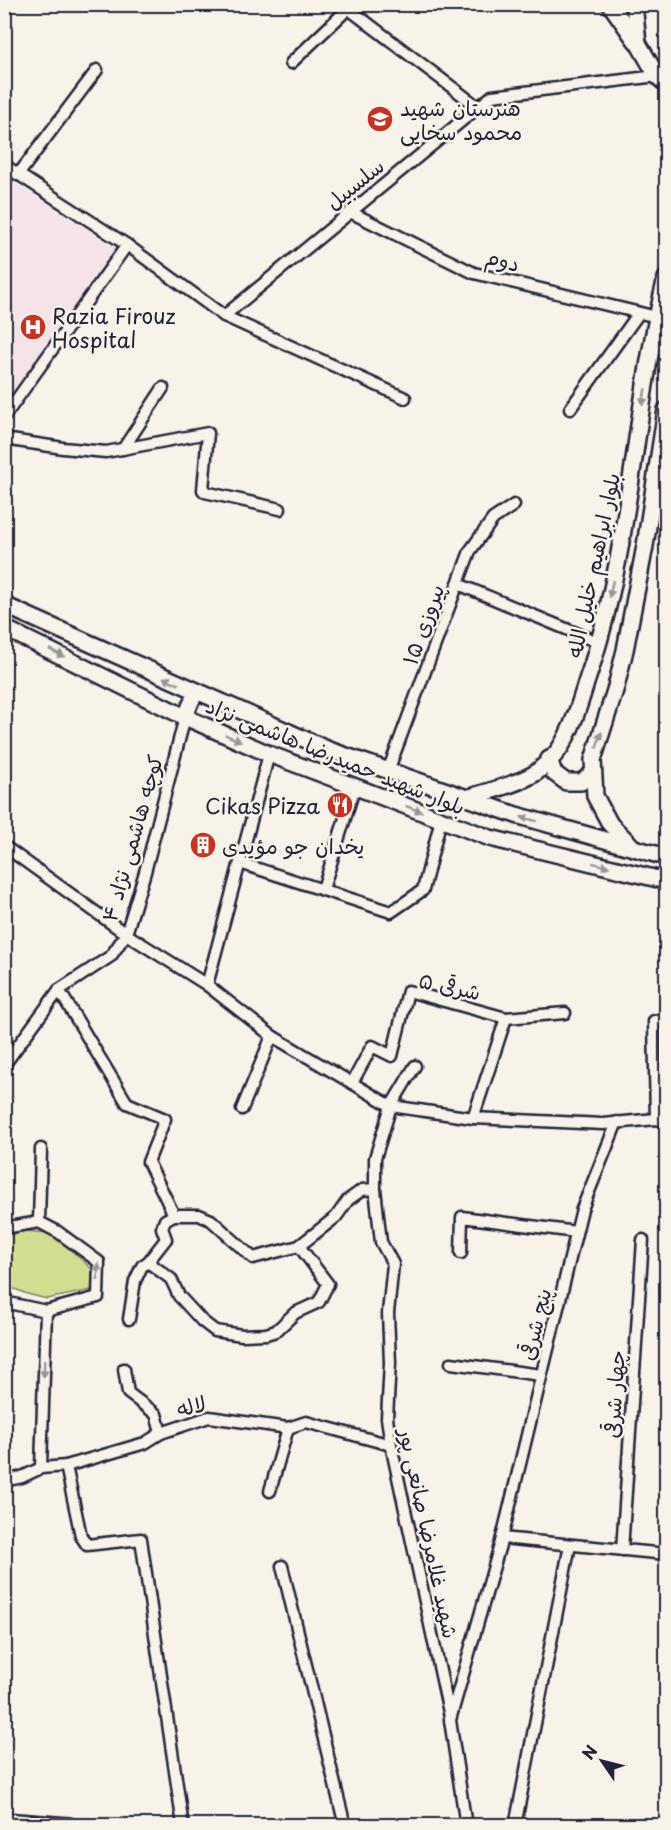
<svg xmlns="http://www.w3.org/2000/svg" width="671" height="1830" font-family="'Playpen Sans','Playpen Sans Arabic',sans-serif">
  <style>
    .built { fill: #f4e4e8 }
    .green { fill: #d2dd90; stroke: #7a8066; stroke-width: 1.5 }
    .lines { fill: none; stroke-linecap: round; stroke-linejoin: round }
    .minor-casing { stroke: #22223b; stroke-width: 15 }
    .tertiary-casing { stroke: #22223b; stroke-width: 18 }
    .secondary-casing { stroke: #22223b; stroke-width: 20 }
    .minor { stroke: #f7f3e8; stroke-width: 10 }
    .tertiary { stroke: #f7f3e8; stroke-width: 14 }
    .secondary { stroke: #f7f3e8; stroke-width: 15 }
    .oneway { fill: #97959a }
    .labels { text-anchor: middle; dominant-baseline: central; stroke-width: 5; stroke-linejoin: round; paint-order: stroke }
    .poi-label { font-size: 21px; fill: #22223b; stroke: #f7f3e8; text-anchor: start }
    .street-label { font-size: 21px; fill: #22223b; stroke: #f7f3e8 }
  </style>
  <rect width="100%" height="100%" fill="#f7f3e8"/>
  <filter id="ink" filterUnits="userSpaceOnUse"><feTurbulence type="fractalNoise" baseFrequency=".0167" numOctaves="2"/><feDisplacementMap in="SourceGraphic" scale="12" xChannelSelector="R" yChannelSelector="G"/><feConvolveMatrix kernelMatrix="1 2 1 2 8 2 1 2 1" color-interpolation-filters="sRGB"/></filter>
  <g filter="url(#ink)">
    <path class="built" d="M5 176 120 251 5 403Z"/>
    <path class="green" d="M24 1231 52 1233 92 1269V1290L47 1299 27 1294 5 1285V1236Z"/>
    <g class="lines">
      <defs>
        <g id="minor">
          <path d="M349 9 478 107"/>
          <path d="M291 63 353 4"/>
          <path d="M4 165 127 245 224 316 405 398"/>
          <path d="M18 175 97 70"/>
          <path d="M350 212 474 273 657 317"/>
          <path d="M224 316 492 96 657 76"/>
          <path d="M570 409 639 313"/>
          <path d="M4 417 127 245"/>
          <path d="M4 439 63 448 106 452 208 433 203 490 205 492 280 509"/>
          <path d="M123 449 163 388"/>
          <path d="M458 584 600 643"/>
          <path d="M388 771 470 551 493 519 514 505"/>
          <path d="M4 846 126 934 207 985 272 1036 391 1106 473 1118 603 1124 656 1119 666 1121"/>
          <path d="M240 863 391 912 423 890 441 819"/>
          <path d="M323 889 355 786"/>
          <path d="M207 985 269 754"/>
          <path d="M59 990 127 1103 165 1119 148 1162 174 1215"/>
          <path d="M506 1018 565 1013"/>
          <path d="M4 1065 59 990 111 956 126 934 145 872 185 717"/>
          <path d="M415 1066 391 1106 375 1158V1189L381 1242 393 1264 388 1313 390 1363 387 1418 391 1445 450 1717"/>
          <path d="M352 1083 372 1046 392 1056 408 991 506 1018 473 1118"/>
          <path d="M242 1109 272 1036"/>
          <path d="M656 1119 654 1021 666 1020"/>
          <path d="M39 1222 41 1149"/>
          <path d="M4 1228 39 1222 58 1232 99 1262 98 1297 46 1311 4 1302"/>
          <path d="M461 1253 462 1217 576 1232"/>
          <path d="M148 1262 171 1279 179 1296 202 1321 215 1331 242 1335 266 1334 276 1331 295 1313 319 1302 328 1284 299 1246"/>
          <path d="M129 1319 135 1281 142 1266 148 1262 166 1239 162 1228 165 1220 174 1215H199L211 1220 253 1258 299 1246 336 1217 348 1200 362 1190 375 1189"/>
          <path d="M451 1363 541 1375"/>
          <path d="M124 1369 128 1393 156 1414 161 1433"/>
          <path d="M66 1466 81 1536 87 1545 141 1539 183 1826"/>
          <path d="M41 1468 46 1311"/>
          <path d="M4 1481 22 1477 41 1468 66 1466 145 1443 161 1433 209 1417 288 1428 306 1422 391 1445"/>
          <path d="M270 1491 288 1428"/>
          <path d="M502 1538 666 1554"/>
          <path d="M622 1550 643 1240"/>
          <path d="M282 1566 345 1826"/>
          <path d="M466 1826 450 1720 502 1538 582 1209 617 1122"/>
          <path d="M515 1826 570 1545"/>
        </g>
        <path id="tertiary" d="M185 717 196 691"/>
        <g id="secondary">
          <path d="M610 4 636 41"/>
          <path d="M634 4 638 43 657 76 666 84"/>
          <path d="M4 605 329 750 516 815 666 857"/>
          <path d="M4 628 185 717 269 754 490 838 666 881"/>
          <path d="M549 759 554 773 566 782H581L593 773"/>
          <path d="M466 798C484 793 525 782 538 771 545 765 555 756 560 748 573 728 580 702 587 680 632 550 633 410 666 278"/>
          <path d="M631 845 610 824 595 796 593 760 616 687 625 650 645 546 666 410"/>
          <path d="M4 1821 69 1826"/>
        </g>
      </defs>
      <use href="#minor" class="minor-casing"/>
      <use href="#tertiary" class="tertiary-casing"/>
      <use href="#secondary" class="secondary-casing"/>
      <use href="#minor" class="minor"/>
      <use href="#tertiary" class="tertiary"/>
      <use href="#secondary" class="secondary"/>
    </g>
    <defs><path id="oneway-solid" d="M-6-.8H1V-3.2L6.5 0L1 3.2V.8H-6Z" transform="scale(1.5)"/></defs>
    <g class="oneway">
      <use href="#oneway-solid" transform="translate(644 397) rotate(99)"/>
      <use href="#oneway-solid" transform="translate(611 589) rotate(102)"/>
      <use href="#oneway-solid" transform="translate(57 653) rotate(26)"/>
      <use href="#oneway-solid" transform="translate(171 681) rotate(-156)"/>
      <use href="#oneway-solid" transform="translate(233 738) rotate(23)"/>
      <use href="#oneway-solid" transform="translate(599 740) rotate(-72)"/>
      <use href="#oneway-solid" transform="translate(414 809) rotate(21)"/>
      <use href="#oneway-solid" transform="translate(529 819) rotate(-165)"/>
      <use href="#oneway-solid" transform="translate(601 865) rotate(14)"/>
      <use href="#oneway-solid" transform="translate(98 1272) rotate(-89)"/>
      <use href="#oneway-solid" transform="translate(44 1369) rotate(92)"/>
    </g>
  </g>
  <defs>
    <symbol id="school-disc" viewBox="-11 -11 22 22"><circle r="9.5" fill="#c8321e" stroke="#f7f3e8"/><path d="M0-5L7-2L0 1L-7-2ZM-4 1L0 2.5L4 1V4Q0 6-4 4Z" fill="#fff"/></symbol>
    <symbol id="hospital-disc" viewBox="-11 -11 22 22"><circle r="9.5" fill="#c8321e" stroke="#f7f3e8"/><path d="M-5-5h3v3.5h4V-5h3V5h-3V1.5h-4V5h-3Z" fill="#fff"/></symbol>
    <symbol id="restaurant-disc" viewBox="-11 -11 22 22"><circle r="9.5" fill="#c8321e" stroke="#f7f3e8"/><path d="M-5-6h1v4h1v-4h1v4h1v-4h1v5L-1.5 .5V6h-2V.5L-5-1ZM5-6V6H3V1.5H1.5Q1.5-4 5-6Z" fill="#fff"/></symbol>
    <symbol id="building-disc" viewBox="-11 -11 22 22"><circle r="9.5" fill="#c8321e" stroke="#f7f3e8"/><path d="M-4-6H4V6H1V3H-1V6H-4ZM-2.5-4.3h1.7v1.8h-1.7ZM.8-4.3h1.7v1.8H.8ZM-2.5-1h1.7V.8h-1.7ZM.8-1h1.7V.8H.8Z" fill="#fff"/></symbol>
  </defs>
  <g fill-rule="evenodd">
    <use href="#school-disc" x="365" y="104" width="30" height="30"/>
    <use href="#hospital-disc" x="18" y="312" width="30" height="30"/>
    <use href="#restaurant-disc" x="325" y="790" width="30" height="30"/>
    <use href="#building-disc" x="188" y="830" width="30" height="30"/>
  </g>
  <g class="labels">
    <g class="poi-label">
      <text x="400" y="107">هنرستان شهید<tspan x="400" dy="24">محمود سخایی</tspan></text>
      <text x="52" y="315">Razia Firouz<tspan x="52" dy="24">Hospital</tspan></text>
      <text x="320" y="805" text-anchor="end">Cikas Pizza</text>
      <text x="222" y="845">یخدان جو مؤیدی</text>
    </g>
    <g class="street-label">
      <text transform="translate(354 183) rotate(-39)">سلسبیل</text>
      <text transform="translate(503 259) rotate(14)">دوم</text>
      <text transform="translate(592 565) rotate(-78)">بلوار ابراهیم خلیل الله</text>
      <text transform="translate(422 624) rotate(-70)">پیروزی ۱۵</text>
      <text transform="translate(336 755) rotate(22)">بلوار شهید حمیدرضا هاشمی نژاد</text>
      <text transform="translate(131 838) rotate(-74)">کوچه هاشمی نژاد ۴</text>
      <text transform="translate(450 985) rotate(12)">۵ شرقی</text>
      <text transform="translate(534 1324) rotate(-76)">پنج شرقی</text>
      <text transform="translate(613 1394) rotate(-86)">چهار شرقی</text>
      <text transform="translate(191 1405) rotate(-13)">لاله</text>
      <text transform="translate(430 1533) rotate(78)">شهید غلامرضا صانعی پور</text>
    </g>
  </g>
  <rect width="671" height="1830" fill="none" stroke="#f7f3e8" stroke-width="24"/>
  <rect x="12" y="12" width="647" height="1806" fill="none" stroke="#22223b" stroke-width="2" filter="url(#ink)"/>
  <g transform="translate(602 1761) rotate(305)" stroke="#f7f3e8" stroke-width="4.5" paint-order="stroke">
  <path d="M0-4.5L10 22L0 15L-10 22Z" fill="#22223b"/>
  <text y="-9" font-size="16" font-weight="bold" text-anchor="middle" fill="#22223b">N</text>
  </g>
</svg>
